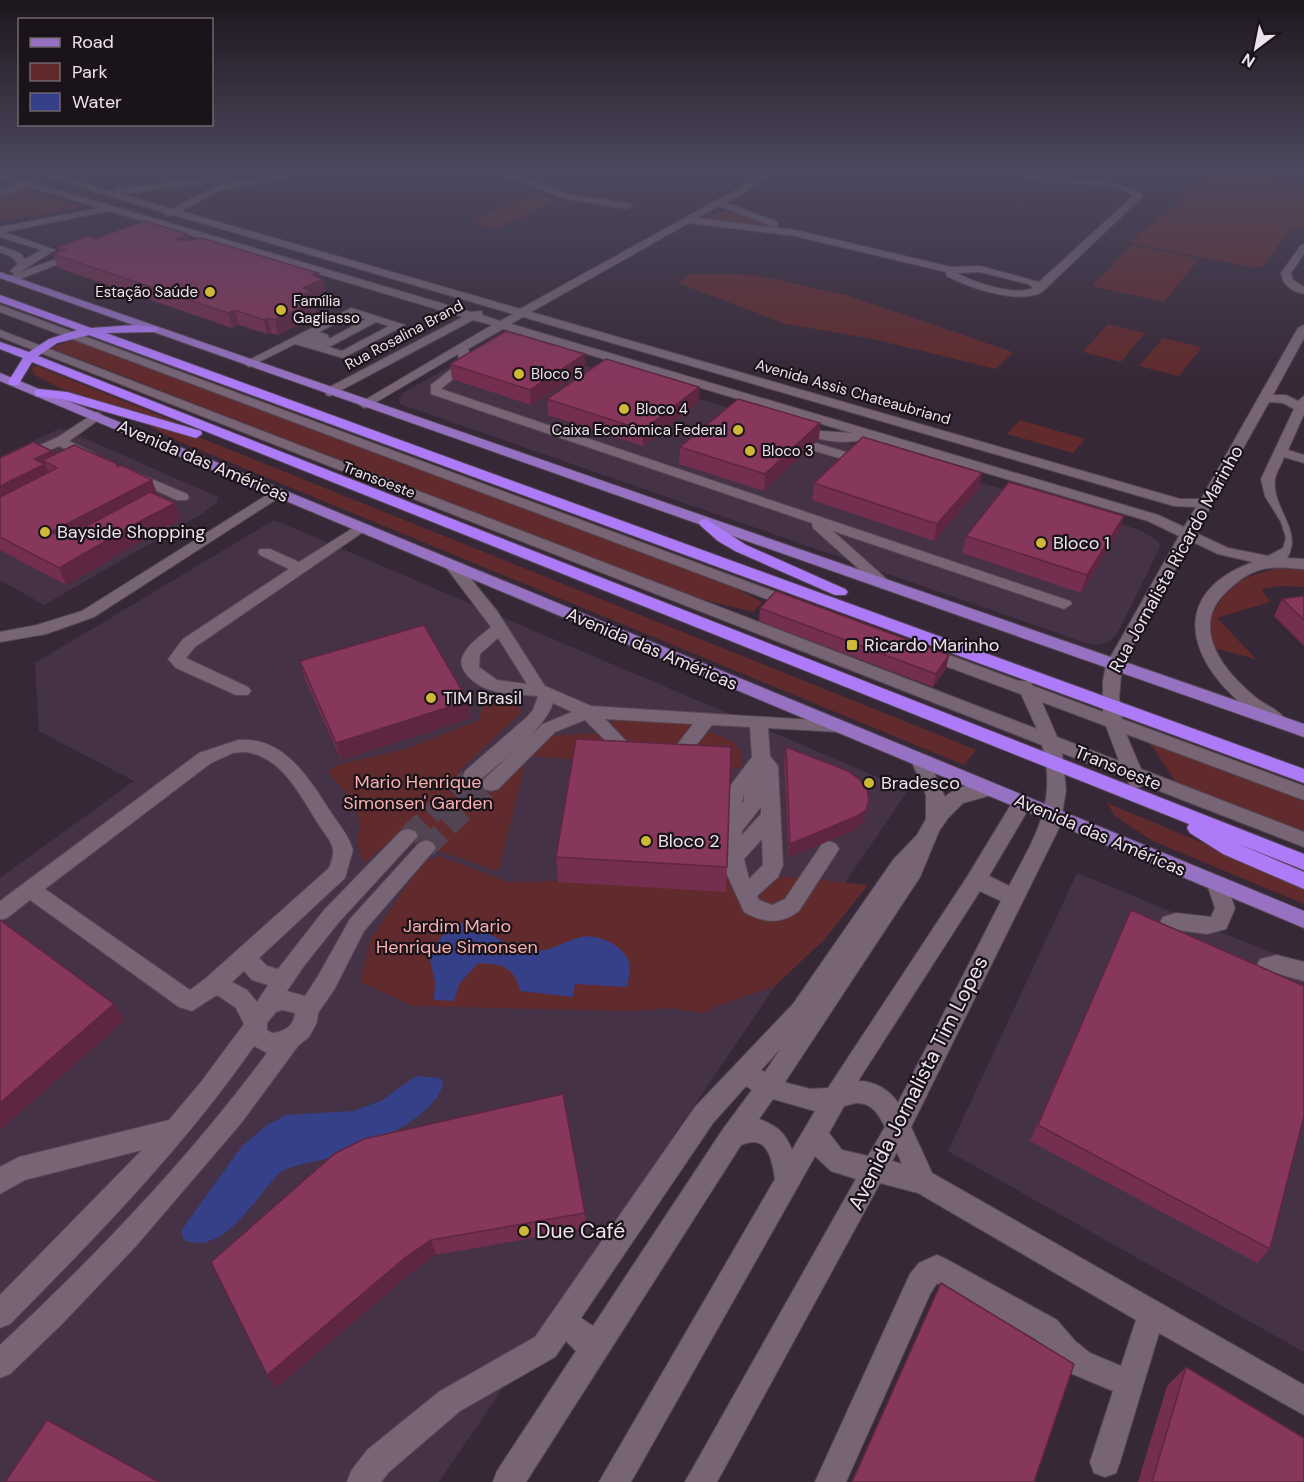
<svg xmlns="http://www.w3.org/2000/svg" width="1304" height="1482" font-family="'DM Sans',sans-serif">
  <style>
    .built { fill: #463246 }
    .green { fill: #612a2c }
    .water { fill: #364089 }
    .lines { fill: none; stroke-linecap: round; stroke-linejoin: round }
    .minor-tunnel { stroke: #524452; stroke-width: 21; stroke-dasharray: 21 10; stroke-linecap: butt }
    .minor-casing { stroke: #544754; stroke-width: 2 }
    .major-casing { stroke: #544754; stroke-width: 2 }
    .highway-casing { stroke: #544754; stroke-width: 2 }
    .minor { fill: #776576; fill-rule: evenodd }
    .major { fill: #9772c3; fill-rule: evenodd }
    .highway { fill: #ad7bf7; fill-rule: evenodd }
    .wall { fill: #742e4f }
    .shaded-wall { fill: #5e2640 }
    .building { fill: #87365c; stroke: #5e2640; stroke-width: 1.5 }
    .poi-dot { fill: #ceb837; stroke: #1a131a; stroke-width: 2 }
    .labels { text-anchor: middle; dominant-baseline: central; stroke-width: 4.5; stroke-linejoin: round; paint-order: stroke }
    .far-poi-label { font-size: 15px; fill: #eee3ed; stroke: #1a131a; text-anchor: start }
    .far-street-label { font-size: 15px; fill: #eee3ed; stroke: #1a131a }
    .street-label { font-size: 18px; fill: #eee3ed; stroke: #1a131a }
    .poi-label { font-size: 18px; fill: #eee3ed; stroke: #1a131a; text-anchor: start }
    .park-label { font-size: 18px; fill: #fbafae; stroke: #1a131a }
    .near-street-label { font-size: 21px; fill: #eee3ed; stroke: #1a131a }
    .near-poi-label { font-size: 21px; fill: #eee3ed; stroke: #1a131a; text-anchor: start }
  </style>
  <rect width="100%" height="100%" fill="#372837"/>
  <g class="built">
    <path d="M520 346 1140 530 1158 541 1160 547 1118 632 1110 641 1099 645 1083 642 400 404 399 398 404 392 484 348Z"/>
    <path d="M61 428 218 497 217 502 203 513 44 605 0 580V457Z"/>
    <path d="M274 520 908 790 439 1482H0V878L134 781 39 731 35 663Z"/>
    <path d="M1077 873 1304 966V1352L948 1151Z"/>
  </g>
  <g class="green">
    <path d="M1215 173H1240L1304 184V227L1289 230 1264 265 1256 268 1135 244 1132 240Z"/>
    <path d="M22 189 80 205 84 208 0 221V195Z"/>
    <path d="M537 193 556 201 495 229 471 222Z"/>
    <path d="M718 211H727L775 227 709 219V215Z"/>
    <path d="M1131 245 1199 259 1164 302 1092 286Z"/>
    <path d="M691 274 754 275 846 295 1013 352 996 369 873 339 786 324 678 283Z"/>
    <path d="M1108 324 1145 333 1121 362 1083 352Z"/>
    <path d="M76 338 710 575 762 602 753 612 696 598 51 348Z"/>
    <path d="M1163 338 1202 347 1179 376 1139 366Z"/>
    <path d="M37 366 181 424C132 411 78 401 33 374L32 367Z"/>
    <path d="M1020 420 1085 439 1073 453 1007 434Z"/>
    <path d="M143 422 188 433 976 750 964 765 173 439Z"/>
    <path d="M1273 569H1304V587L1280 586 1261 589 1270 602 1217 618 1256 659 1214 648 1207 624C1227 587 1231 581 1273 569Z"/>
    <path d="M511 698 523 711 458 771 495 789 547 736 601 733 615 720 686 723 733 741 741 752 743 766 730 770 527 756 498 871 433 849 400 833 364 863 357 844 360 824 352 800 327 771 338 765 408 748 479 720 484 699Z"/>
    <path d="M1147 739 1304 797V834L1178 785Z"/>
    <path d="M1107 803 1304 885V904L1153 841 1115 816Z"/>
    <path d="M439 856 508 882 793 877 868 885 824 940 775 986 715 1007 705 1013 669 1008 636 1011 413 1006 360 982 371 938 423 862Z"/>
  </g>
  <g class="water">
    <path d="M465 922C488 930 508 949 533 951 550 952 565 941 581 937 599 933 630 948 630 969 630 974 628 981 627 987L575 984 573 997 520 991C516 967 498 962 477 964L459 984 454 1001 434 1000 435 981 430 960 436 944 448 928Z"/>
    <path d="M416 1076 439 1078 443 1081C443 1111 374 1144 348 1153 327 1161 303 1161 282 1171 256 1194 225 1257 184 1240L181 1231 242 1146 266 1126 286 1115 353 1111 381 1101Z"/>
  </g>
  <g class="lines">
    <g class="minor-tunnel">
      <path d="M408 836 472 776"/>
      <path d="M426 848 491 784"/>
    </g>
    <defs>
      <g id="minor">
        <path d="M0 173 471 312 482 311V315L500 321 513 314 174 215 166 216 165 213 34 173H49L113 192 117 189 224 175 228 178 224 181 121 194 172 209 215 186 291 173H313L220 190 181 211 520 309 766 173H777L726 203 778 222V226H772L719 206 698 218 795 230 951 267 980 266 1039 282 1133 196C1098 173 1048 193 1012 173L1112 183 1135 190 1143 196 1042 292C1018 305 970 288 947 276L946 272 795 236 689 223 531 312 1180 499H1201L1298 328 1304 325V338L1273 395H1286L1298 401 1304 396V414L1288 450 1304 455V463L1284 457C1282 464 1276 472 1275 479 1271 508 1304 531 1287 558L1304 559V569C1269 566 1255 565 1228 590 1186 628 1226 674 1259 700 1268 706 1279 710 1285 719L1282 723C1268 727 1253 713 1242 704 1185 656 1171 592 1253 562L1218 554 1191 541 1122 665 1119 697 1122 719 1304 786V800L1126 734 1141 769 1304 832V847L1144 785 1137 788 1130 786 1127 778 1062 753 1066 790 1060 826 911 1127 932 1173 1304 1385V1415L1159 1333 1120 1462 1116 1473 1105 1477 1094 1473 1090 1462 1113 1391 1070 1373 1055 1361 1037 1340 937 1283 930 1294 846 1482H815L910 1274 919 1263 937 1255 946 1259 1057 1320 1075 1341 1090 1353 1121 1366 1136 1320 918 1193 880 1183 717 1482H685L856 1179 831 1171 815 1156 631 1482H599L775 1179C772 1158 767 1133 741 1145L526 1482H493L497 1471 576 1351 566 1341 555 1357 460 1411 389 1472 381 1482H347L351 1471 367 1450 440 1391 535 1337 695 1107 793 1004 893 860 917 835 926 819V795L911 760 914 755 920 754 926 755 945 797C956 787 980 780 995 784L997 789 995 794 963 803 948 818 939 831 920 877 785 1082 787 1083 811 1089 828 1088 967 877 1015 798 1022 796 1029 798 1032 803 989 876 1009 886C1035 837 1058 802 1042 745L0 337V330L1037 729 1021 694 921 657 919 653 921 649H933L1019 681H1030L1033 686 1103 712V681L1106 665 1179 536 1148 521 868 438C850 446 805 441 791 425L792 422H802L821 431 852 433 503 329 468 349 471 359 465 369 441 389 1070 601 1072 604 1064 609 1058 607 833 531 892 584 889 587H879L813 528 812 523 431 394V385L456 365 459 359 458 354 368 407 364 408 358 404 492 325 473 320 330 396 326 395V389L463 317 109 211 4 232 55 250 20 272 76 252 84 254 15 281H7V277L15 274 10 271 18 264 12 257 0 252V246L20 253 25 259 42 250 0 237V227L99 208 29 187 0 196V190L19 184 0 179ZM980 272 1028 284 1033 288C1016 297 973 282 957 273ZM523 317 1174 506 1196 507 1184 527 1158 515 511 324ZM1269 402 1283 403 1294 409 1261 479 1265 496 1281 522 1286 538 1283 548 1268 556 1228 548 1196 533ZM1042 702 1106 726 1119 761 1057 737ZM980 891 1001 901 898 1103C889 1089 874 1081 858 1081ZM781 1048 765 1072 761 1070ZM746 1086 752 1090 723 1129 593 1326 581 1318 713 1123ZM773 1099 815 1111 792 1150C785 1132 777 1126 759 1119ZM856 1103C872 1103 878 1113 885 1127L868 1156 842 1150 829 1133 844 1106ZM897 1152 902 1164 892 1161Z"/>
        <path d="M496 173H509L571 195 627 203 632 206 627 209 566 199Z"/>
        <path d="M1304 244V254L1291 273 1293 280 1304 287V294C1292 291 1283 286 1281 273L1301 245Z"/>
        <path d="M0 305 800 601 802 604 794 609 788 607 0 312Z"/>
        <path d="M351 308 405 325 343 358 295 344 249 367 243 363ZM352 315 366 319 329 339 328 335 319 332ZM376 322 389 326 342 351 329 347Z"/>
        <path d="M96 412 100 413 102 416 100 419 69 441 96 454 98 457 96 460H86L59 446 0 472V463L58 437Z"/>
        <path d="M816 443 846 452 867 447 874 451 872 454 846 460 811 450 809 447Z"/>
        <path d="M133 471 187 494 189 497 187 500H177L128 478 126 475 128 472Z"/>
        <path d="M278 488 285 492 283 495 94 617 46 634 0 642V632L37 625 82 611Z"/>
        <path d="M361 523 368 527 366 530 195 647 186 658 248 687 251 691 248 695H236L176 668 168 659 183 639 289 569 260 555 258 552 260 549H270L299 562Z"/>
        <path d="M453 561 458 563 497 611 545 686 591 706 845 722 848 726 845 730 839 732 768 728 770 756 778 766 783 865 778 877 757 896 759 900 772 905 785 899 822 844 829 841 836 844 839 849 799 911C781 925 763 923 744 912L725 870 722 829 724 794 752 757 750 727 712 725C699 741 683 768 660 762L657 757 660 752 676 746 693 724 605 719 626 741 642 748 645 753 642 758 636 759 614 749 585 720 555 732 498 789 491 791 484 789 482 784 484 779 543 724 572 712 553 703C544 731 501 761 479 781L472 783 465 781 463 776 465 771 527 717 533 710 538 696C513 694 485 696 467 675 463 670 460 664 462 658 467 644 481 636 491 627L445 566ZM498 638 527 684 497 680 479 667 480 654ZM744 793V801L742 804ZM761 807V814L742 835V831ZM762 839 763 865 749 879 744 859Z"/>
        <path d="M238 740C285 736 310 780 332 814 340 826 349 836 353 850L345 878 259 958 267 966 278 969 324 910 401 831 408 829 415 831 418 836 339 922 304 966 287 991 305 996 318 976 350 919 419 843 426 840 433 843 436 848 364 931 334 990 318 1013 317 1022 309 1037 298 1046 242 1122 136 1246 62 1324 10 1374 0 1378V1345C96 1256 189 1158 267 1053L254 1046C183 1148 97 1236 10 1324L0 1328V1295L142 1150 25 1180 0 1194V1167L19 1157 169 1120 201 1082 244 1024 236 1008 217 995 192 1011 179 1007 30 900 7 918 0 920V901L199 753ZM243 752C281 754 301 797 319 825 324 833 332 841 333 850 334 856 331 862 329 868L206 978 190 990 45 889 211 763 233 753ZM244 971 252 980 268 985 257 1002 247 990 232 982ZM282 1010 295 1013C294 1026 284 1032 272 1033L267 1030V1023L276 1012Z"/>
        <path d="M1217 876 1224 878 1235 908 1226 929 1207 934 1177 930 1171 943 1163 946 1155 943 1152 937 1163 917 1176 913 1211 917 1215 908 1207 884 1210 878Z"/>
        <path d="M1277 955 1304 962V981L1275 973 1268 988 1260 990 1252 988 1249 981 1260 959Z"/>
      </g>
      <g id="major">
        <path d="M0 272 1304 724V737L0 278Z"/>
        <path d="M0 373 1304 911V928L0 381Z"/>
      </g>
      <g id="highway">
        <path d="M0 295 91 328 134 325 157 327 159 329 153 332 106 333 1304 769V783L89 335 57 343 38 356 1304 854V870L1236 843 1304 872V889L1223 854 1190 833 1187 828 1189 824 32 362 18 385H10L8 382 23 358 0 349V342L29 352 49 339 77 330 0 302Z"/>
        <path d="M39 389 67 392 201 431 202 434 196 438 62 399 35 396V390Z"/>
        <path d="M706 519 746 545 845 589 848 592 845 595H835L735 551 718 541 701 526 699 523 701 520Z"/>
      </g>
    </defs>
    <use href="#minor" class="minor-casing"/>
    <use href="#major" class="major-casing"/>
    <use href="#highway" class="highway-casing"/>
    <use href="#minor" class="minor"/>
    <use href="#major" class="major"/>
    <use href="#highway" class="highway"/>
  </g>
  <g class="wall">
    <path d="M188 234 189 240 318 273 319 277 323 279 326 293 313 299 315 301 318 315 278 335 271 333 267 334 239 325 232 328 58 268 53 254 60 252 58 247 95 239Z"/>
    <path d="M450 364 586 369 531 405 452 379Z"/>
    <path d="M547 399 699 402 643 446 548 415Z"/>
    <path d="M820 423 819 439 764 491 679 464 680 447Z"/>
    <path d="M53 455 118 467 157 495 175 503 180 520 112 557 113 558 66 585 0 550V458Z"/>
    <path d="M982 473 978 490 934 541 812 500 814 483Z"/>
    <path d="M1124 516 1118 533 1081 593 962 553 966 536Z"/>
    <path d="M1304 596V646L1274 616 1282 599Z"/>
    <path d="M760 608 949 655 946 669 933 687 759 621Z"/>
    <path d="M300 661 468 701 471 718 341 760 305 679Z"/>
    <path d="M786 747 869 800 866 814 863 823 855 830 789 857 784 761Z"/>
    <path d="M556 857 727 867 726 892 558 882Z"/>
    <path d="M1131 910 1270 1249 1257 1263 1030 1141 1123 928Z"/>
    <path d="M334 1154 585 1213 587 1228 436 1255 412 1272 276 1388 267 1375Z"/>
    <path d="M1186 1367 1304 1482H1138L1167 1386Z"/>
  </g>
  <g class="shaded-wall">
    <path d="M188 234 191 248 176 239Z"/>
    <path d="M318 273 320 280 323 279 326 293 313 299 315 301 318 315 278 335 275 320 300 296 303 288 312 275Z"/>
    <path d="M235 310 239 325 232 328 228 313Z"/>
    <path d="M268 318 271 333 267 334 264 320Z"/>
    <path d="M585 354 586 369 531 405 530 390Z"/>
    <path d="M699 387V402L643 446V430Z"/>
    <path d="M820 423 819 439 764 491 765 474Z"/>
    <path d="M52 451 57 463 43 460 50 476 0 501V486L34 459Z"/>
    <path d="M982 473 978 490 934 541 937 524Z"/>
    <path d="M152 480 158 496 58 549 51 532Z"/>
    <path d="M175 503 180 520 112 557 113 558 66 585 59 568 104 540Z"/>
    <path d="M1124 516 1118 533 1081 593 1087 575Z"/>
    <path d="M949 655 946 669 933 687 936 674Z"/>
    <path d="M468 701 471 718 341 760 336 743Z"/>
    <path d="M869 800 866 814 863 823 855 830 789 857 790 844Z"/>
    <path d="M114 1004 124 1021 0 1130V1103Z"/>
    <path d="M431 1240 436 1255 412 1272 276 1388 267 1375 406 1257Z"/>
  </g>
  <g class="building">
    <path d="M144 221 188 234 176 239 184 241 202 238 318 273 312 275 323 279 303 288 311 291 300 296 315 301 275 320 268 318 264 320 235 310 228 313 53 254 66 249 58 247 88 236 95 239Z"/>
    <path d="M506 331 585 354 530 390 450 364Z"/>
    <path d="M606 359 699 387 643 430 547 399Z"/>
    <path d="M738 399 820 423 765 474 680 447Z"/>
    <path d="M863 437 982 473 937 524 814 483Z"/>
    <path d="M33 442 52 451 34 459 45 464 0 486V458Z"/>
    <path d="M74 445 115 463 118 467 121 465 152 480 51 532 65 538 150 492 175 503 104 540 106 541 59 568 0 537V497L57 468 43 460Z"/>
    <path d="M1009 482 1124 516 1087 575 966 536Z"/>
    <path d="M776 591 949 655 936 674 760 608Z"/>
    <path d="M1304 596V620L1282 599Z"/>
    <path d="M424 625 468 701 336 743 300 661Z"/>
    <path d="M576 739 731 747 727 867 556 857Z"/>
    <path d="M786 747 848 771 859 779 867 789 869 800 866 810 857 816 790 844Z"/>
    <path d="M1131 910 1304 986V1116L1270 1249 1038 1125Z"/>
    <path d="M0 920 114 1004 0 1103Z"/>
    <path d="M563 1094 585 1213 431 1240 406 1257 267 1375 211 1262 334 1154 364 1139Z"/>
    <path d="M941 1283 1074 1364 1034 1482H852Z"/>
    <path d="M1186 1367 1304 1438V1482H1152Z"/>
    <path d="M47 1420 159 1482H5Z"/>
  </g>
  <linearGradient id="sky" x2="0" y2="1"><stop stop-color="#1e161e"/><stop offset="0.45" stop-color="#4d485e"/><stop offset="1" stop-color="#4d485e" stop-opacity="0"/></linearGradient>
  <rect width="1304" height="381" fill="url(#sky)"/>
  <g class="poi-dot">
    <circle cx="210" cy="292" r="6"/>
    <circle cx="281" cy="310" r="6"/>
    <circle cx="519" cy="374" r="6"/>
    <circle cx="624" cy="409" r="6"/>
    <circle cx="738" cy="430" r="6"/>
    <circle cx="750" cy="451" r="6"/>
    <circle cx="45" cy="532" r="6"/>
    <circle cx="1041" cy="543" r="6"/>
    <rect x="846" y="639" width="12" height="12" rx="3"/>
    <circle cx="431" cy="698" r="6"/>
    <circle cx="869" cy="783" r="6"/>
    <circle cx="646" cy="841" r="6"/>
    <circle cx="524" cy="1231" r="6"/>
  </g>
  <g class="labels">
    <g class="far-poi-label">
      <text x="198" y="292" text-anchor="end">Estação Saúde</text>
      <text x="293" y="301">Família<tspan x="293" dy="17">Gagliasso</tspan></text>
      <text x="531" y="374">Bloco 5</text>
      <text x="636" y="409">Bloco 4</text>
      <text x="726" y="430" text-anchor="end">Caixa Econômica Federal</text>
      <text x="762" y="451">Bloco 3</text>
    </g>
    <g class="far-street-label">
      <text transform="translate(404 335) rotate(-28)">Rua Rosalina Brand</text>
      <text transform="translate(853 392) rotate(16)">Avenida Assis Chateaubriand</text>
      <text transform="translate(379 480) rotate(21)">Transoeste</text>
    </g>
    <g class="street-label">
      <text transform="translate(203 461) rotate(23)">Avenida das Américas</text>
      <text transform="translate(1176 559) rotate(-61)">Rua Jornalista Ricardo Marinho</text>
      <text transform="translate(652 649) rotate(23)">Avenida das Américas</text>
      <text transform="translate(1118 768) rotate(22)">Transoeste</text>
      <text transform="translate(1100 835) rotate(23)">Avenida das Américas</text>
    </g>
    <g class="poi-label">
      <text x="57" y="532">Bayside Shopping</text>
      <text x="1053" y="543">Bloco 1</text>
      <text x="864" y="645">Ricardo Marinho</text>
      <text x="443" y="698">TIM Brasil</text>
      <text x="881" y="783">Bradesco</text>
      <text x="658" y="841">Bloco 2</text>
    </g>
    <g class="park-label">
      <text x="418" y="782">Mario Henrique<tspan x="418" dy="21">Simonsen' Garden</tspan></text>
      <text x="457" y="926">Jardim Mario<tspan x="457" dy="21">Henrique Simonsen</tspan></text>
    </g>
    <g class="near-street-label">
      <text transform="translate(918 1083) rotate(-63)">Avenida Jornalista Tim Lopes</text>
    </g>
    <g class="near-poi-label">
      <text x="536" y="1231">Due Café</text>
    </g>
  </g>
  <rect x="18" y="18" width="195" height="108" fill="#1a131a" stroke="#6f666e" stroke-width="1.5"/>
  <rect x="30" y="38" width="30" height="9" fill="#9772c3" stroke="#6f666e" stroke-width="1.5"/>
  <text x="72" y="48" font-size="18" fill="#eee3ed">Road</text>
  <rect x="30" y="63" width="30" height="18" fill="#612a2c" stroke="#6f666e" stroke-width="1.5"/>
  <text x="72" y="78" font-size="18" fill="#eee3ed">Park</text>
  <rect x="30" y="93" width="30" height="18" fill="#364089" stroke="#6f666e" stroke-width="1.5"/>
  <text x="72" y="108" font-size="18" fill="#eee3ed">Water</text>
  <g transform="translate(1256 48) rotate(212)" stroke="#1a131a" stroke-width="4.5" paint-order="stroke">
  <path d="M0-4.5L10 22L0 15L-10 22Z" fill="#eee3ed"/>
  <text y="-9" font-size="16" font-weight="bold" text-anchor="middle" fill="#eee3ed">N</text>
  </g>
</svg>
